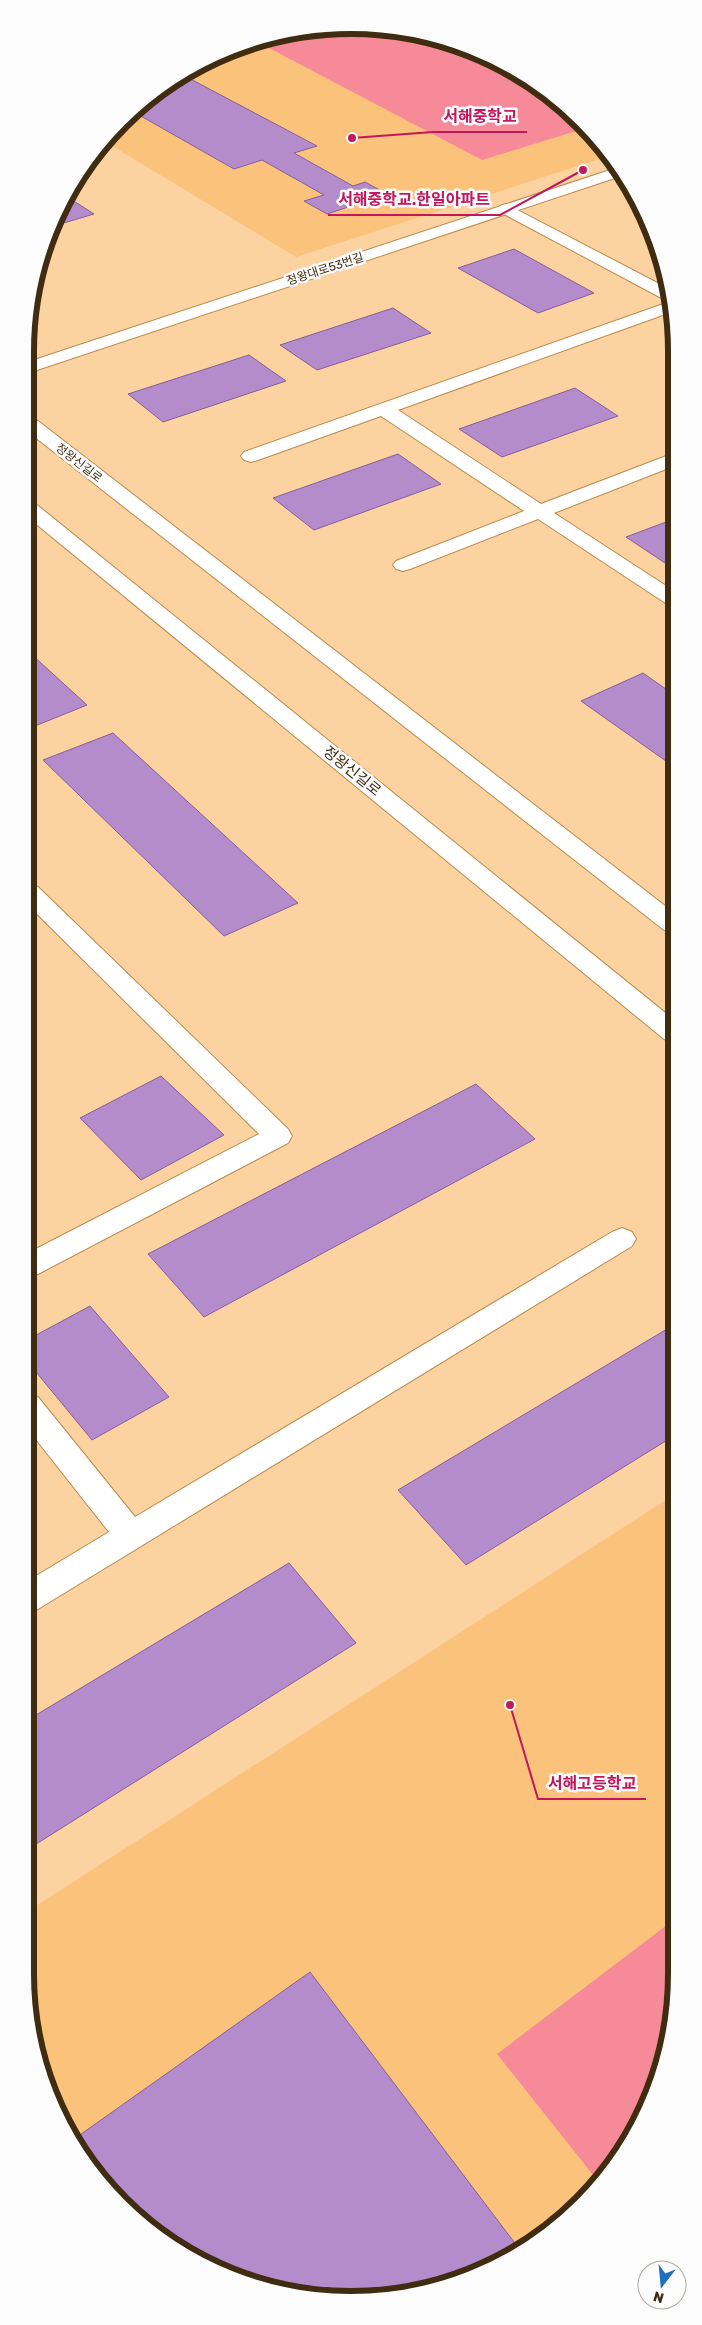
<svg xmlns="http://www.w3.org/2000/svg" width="702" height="2325" font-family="Rubik,'Noto Sans KR',sans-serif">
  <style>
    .built { fill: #fac27b }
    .green { fill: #f68a98 }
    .building { fill: #b48ccb; stroke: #855f9b }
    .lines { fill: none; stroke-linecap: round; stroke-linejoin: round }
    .service-casing { stroke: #b9894a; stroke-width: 2 }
    .tertiary-casing { stroke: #b9894a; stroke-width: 2 }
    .service { fill: #fff; fill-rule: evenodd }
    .tertiary { fill: #fff; fill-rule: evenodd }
    .labels { text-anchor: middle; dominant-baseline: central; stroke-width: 5; stroke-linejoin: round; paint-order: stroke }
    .far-street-label { font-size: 12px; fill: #3f2c11; stroke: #fcfcfc }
    .street-label { font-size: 15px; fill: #3f2c11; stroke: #fcfcfc }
    .rim { fill: none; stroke: #3f2c11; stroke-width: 6 }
    .leader { fill: none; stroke: #c2185b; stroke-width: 2 }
    .callout-dot { fill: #c2185b; stroke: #fcfcfc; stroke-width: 2 }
    .callout-label { font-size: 16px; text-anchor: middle; font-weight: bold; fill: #c2185b; stroke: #fcfcfc; stroke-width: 5; stroke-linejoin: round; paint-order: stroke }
  </style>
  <rect width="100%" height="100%" fill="#fcd3a0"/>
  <g class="built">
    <path d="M351 25 415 31 514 69 596 136 609 156 296 257 104 141 121 120 170 80 227 50 288 31Z"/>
    <path d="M672 1496 671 2038 652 2099 622 2155 532 2245 435 2289 309 2297 207 2266 106 2189 50 2098 25 1974V1913Z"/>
  </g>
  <g class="green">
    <path d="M352 25 415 31 514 69 586 128 482 160 269 48Z"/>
    <path d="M671 1922V2038L652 2099 622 2155 597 2180 497 2054Z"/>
  </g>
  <g class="building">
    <path d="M181 74 317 146 294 153 353 186 365 182 387 194 327 214 304 201 324 195 262 160 234 169 132 111 170 80Z"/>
    <path d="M66 196 94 214 50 227V226Z"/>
    <path d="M514 249 594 293 538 313 458 268Z"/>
    <path d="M393 308 431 333 317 370 280 345Z"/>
    <path d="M249 355 286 381 163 422 128 394Z"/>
    <path d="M575 388 618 416 502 457 459 429Z"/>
    <path d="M398 454 441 484 314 530 273 498Z"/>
    <path d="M674 519V569L626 537Z"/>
    <path d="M30 653 87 705 30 728Z"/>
    <path d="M643 673 673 694V766L581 701Z"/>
    <path d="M113 733 298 903 224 936 43 760Z"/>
    <path d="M161 1076 224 1135 141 1180 80 1118Z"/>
    <path d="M476 1084 535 1139 204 1317 148 1254Z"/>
    <path d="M90 1306 169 1397 92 1440 27 1361V1340Z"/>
    <path d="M672 1326V1437L466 1565 398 1490Z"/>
    <path d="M289 1563 356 1643 25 1851 26 1721Z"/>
    <path d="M310 1972 520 2250 435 2289 309 2297 207 2266 114 2196 77 2137Z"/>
  </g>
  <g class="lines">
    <defs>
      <g id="service">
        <path d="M506 204 669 289 674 311 398 410 541 504 674 453V466L554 513 674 591V606L667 604 538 519 410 569 403 571 396 569 393 565 396 561 524 511 381 416 258 460 251 462 244 460 241 456 244 452 669 302 500 212 498 209 500 206Z"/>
        <path d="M29 884 38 887 288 1129 292 1136 288 1143 38 1274 28 1277V1253L259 1134 29 906Z"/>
        <path d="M622 1228 632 1232 636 1239 632 1246 38 1609 26 1613V1582L109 1532 27 1428V1394L38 1397 135 1517 612 1232Z"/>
      </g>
      <g id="tertiary">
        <path d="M616 168 621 176 31 372V361Z"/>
        <path d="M31 419 38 421 673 912V932L664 930 31 434Z"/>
        <path d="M31 503 37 505 673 1019V1042L664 1039 30 519Z"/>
      </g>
    </defs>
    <use href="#service" class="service-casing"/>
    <use href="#tertiary" class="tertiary-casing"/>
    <use href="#service" class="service"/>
    <use href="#tertiary" class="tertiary"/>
  </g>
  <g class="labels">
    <g class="far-street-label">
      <text transform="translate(325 269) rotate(-18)">정왕대로53번길</text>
      <text transform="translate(79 463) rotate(38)">정왕신길로</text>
    </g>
    <g class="street-label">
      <text transform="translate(352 771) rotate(39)">정왕신길로</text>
    </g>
  </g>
  <path d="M0 0H702V2325H0ZM351 34H351A317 317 0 0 1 668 351V1974A317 317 0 0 1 351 2291H351A317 317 0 0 1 34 1974V351A317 317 0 0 1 351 34Z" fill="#fcfcfc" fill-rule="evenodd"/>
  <path class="rim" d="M351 34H351A317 317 0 0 1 668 351V1974A317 317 0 0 1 351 2291H351A317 317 0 0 1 34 1974V351A317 317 0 0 1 351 34Z"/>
  <path class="leader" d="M352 138L433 132H527M583 170L500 215H328M510 1705L538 1799H646"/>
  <g class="callout-dot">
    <circle cx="352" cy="138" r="5"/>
    <circle cx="583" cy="170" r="5"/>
    <circle cx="510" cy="1705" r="5"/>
  </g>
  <g class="callout-label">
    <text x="480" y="122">서해중학교</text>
    <text x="414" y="205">서해중학교.한일아파트</text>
    <text x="592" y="1789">서해고등학교</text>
  </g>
  <g transform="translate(662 2285) rotate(196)"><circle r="24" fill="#fcfcfc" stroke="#b0a99e"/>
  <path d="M0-4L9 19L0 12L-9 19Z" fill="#206fbe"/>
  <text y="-8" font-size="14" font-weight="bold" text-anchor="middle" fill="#3f2c11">N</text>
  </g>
</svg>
